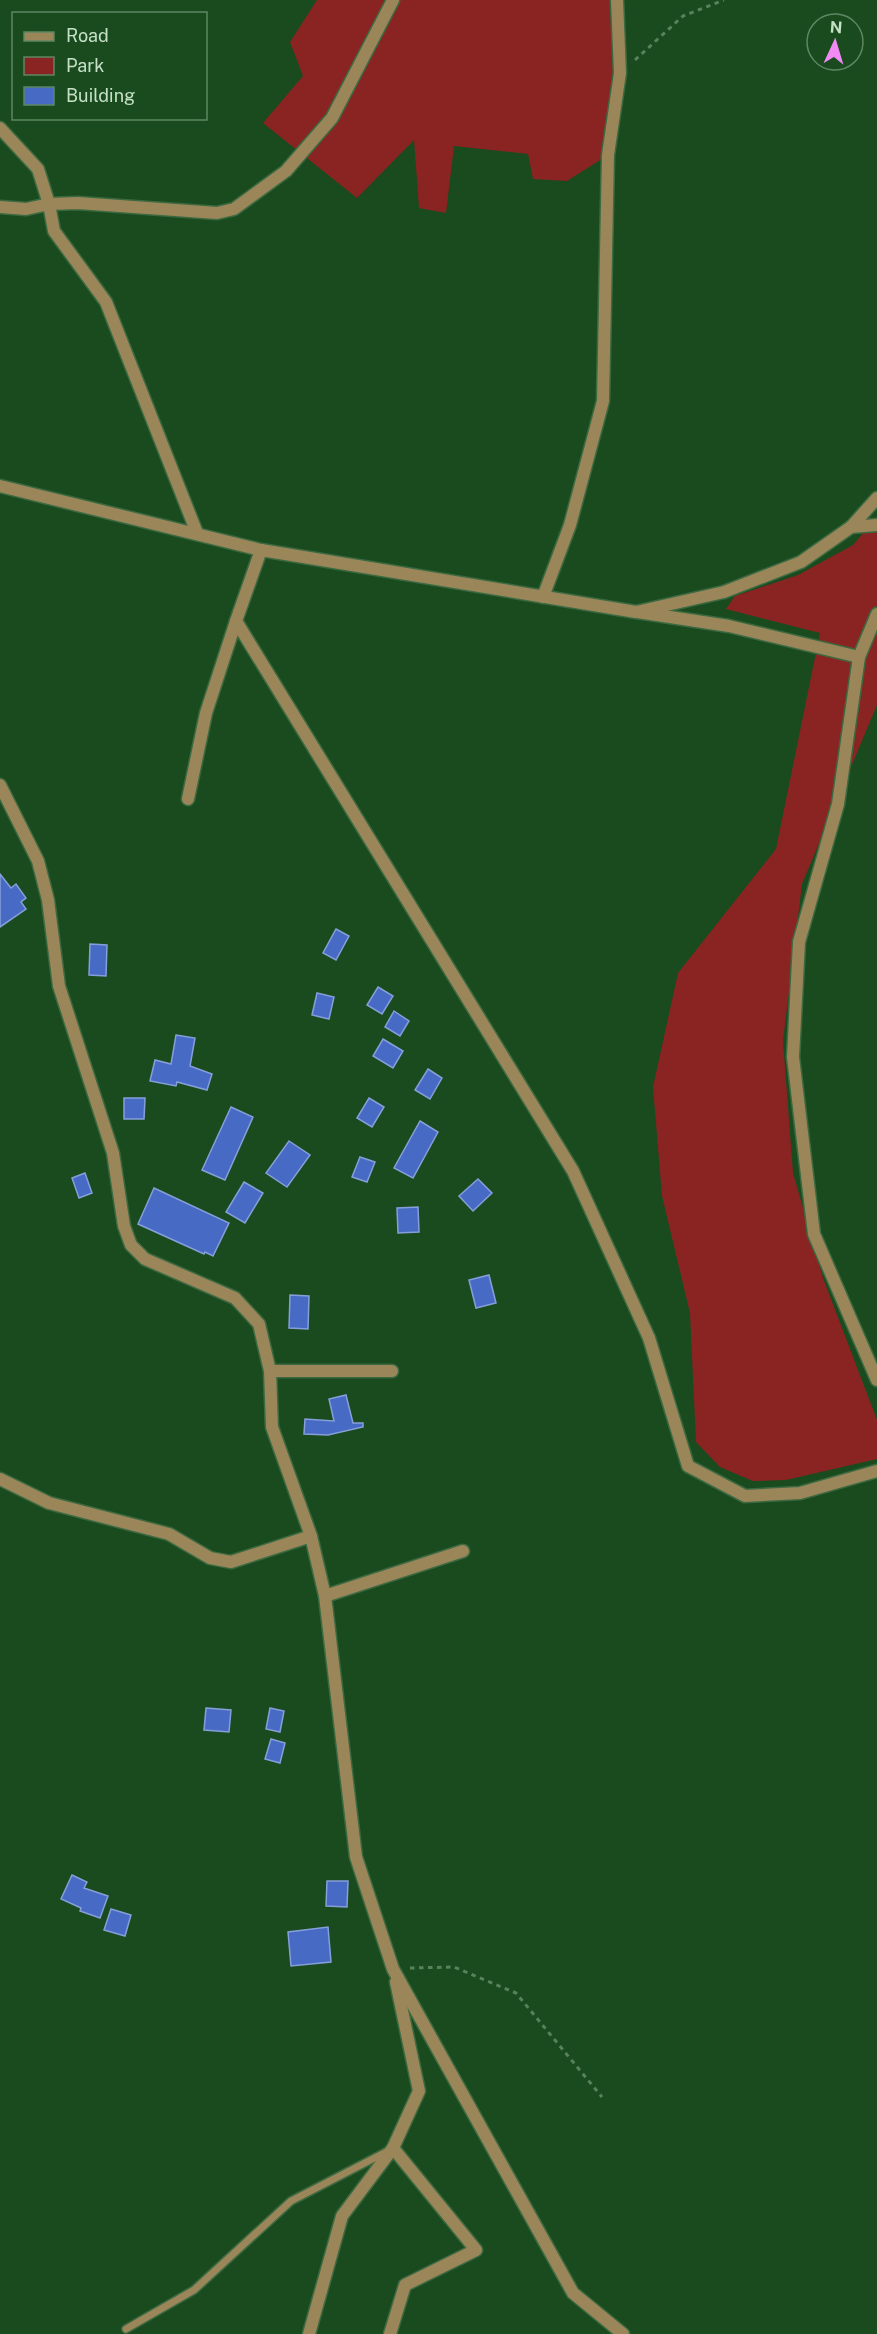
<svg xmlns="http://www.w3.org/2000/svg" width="877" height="2334" font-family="'Public Sans',sans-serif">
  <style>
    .green { fill: #8a2422 }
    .building { fill: #476ac4; stroke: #869fd9; stroke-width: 1.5 }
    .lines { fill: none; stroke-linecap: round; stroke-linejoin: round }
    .service-casing { stroke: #3c6940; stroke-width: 10 }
    .minor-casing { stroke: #3c6940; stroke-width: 15 }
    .tertiary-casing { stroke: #3c6940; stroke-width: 15 }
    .path { stroke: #58815c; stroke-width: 3; stroke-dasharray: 4.5 4.5; stroke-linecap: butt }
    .service { stroke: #9a8659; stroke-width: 7 }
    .minor { stroke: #9a8659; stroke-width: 12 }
    .tertiary { stroke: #9a8659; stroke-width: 12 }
  </style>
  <rect width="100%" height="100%" fill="#194b1f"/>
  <g class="green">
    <path d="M317 0H617L619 7 608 155 567 181 533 179 528 154 454 146 446 213 419 208 414 140 357 198 263 123 303 76 290 42Z"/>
    <path d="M877 517V705L802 884 783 1041 793 1173 823 1278 877 1420V1459L786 1480 753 1481 720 1467 696 1442 690 1313 662 1196 653 1087 678 973 776 849 820 633 726 609 735 596 798 575 853 545Z"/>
  </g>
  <g class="building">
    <path d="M0 874 11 888 16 884 26 898 21 902 26 909 0 927Z"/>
    <path d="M336 929 349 936 336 960 323 953Z"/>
    <path d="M90 944 107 945 106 976 89 975Z"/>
    <path d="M378 987 393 996 382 1014 367 1005Z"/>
    <path d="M317 993 334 997 329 1019 312 1015Z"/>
    <path d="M394 1011 409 1021 400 1036 385 1027Z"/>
    <path d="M176 1035 195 1038 190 1066 212 1074 207 1090 177 1082 176 1086 150 1081 155 1060 171 1064Z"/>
    <path d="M383 1039 403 1051 393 1068 373 1056Z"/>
    <path d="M428 1069 442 1078 430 1099 415 1090Z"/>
    <path d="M124 1098H145L144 1119H124Z"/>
    <path d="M369 1098 384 1107 372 1127 357 1118Z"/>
    <path d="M231 1107 253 1117 225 1180 202 1170Z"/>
    <path d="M420 1121 438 1132 413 1178 394 1168Z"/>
    <path d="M289 1141 310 1155 287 1187 266 1173Z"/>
    <path d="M360 1157 375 1162 367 1182 352 1177Z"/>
    <path d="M85 1173 92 1193 79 1198 72 1178Z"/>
    <path d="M478 1179 492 1193 473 1211 459 1196Z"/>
    <path d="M244 1182 263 1193 245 1223 226 1212Z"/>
    <path d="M154 1188 229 1223 213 1256 205 1252 204 1254 138 1224Z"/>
    <path d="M418 1207 419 1232 398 1233 397 1208Z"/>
    <path d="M489 1275 496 1303 476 1308 469 1280Z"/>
    <path d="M290 1295 309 1296 308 1329 289 1328Z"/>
    <path d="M346 1395 353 1423H363V1427L328 1435 304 1434 305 1419 334 1421 329 1399Z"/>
    <path d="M206 1708 231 1710 229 1732 204 1730Z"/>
    <path d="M270 1708 284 1711 280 1732 266 1729Z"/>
    <path d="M271 1739 285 1743 280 1763 265 1759Z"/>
    <path d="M72 1875 87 1882 84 1888 108 1896 100 1918 80 1911 81 1908 61 1899Z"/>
    <path d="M327 1881H348L347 1907 326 1906Z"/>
    <path d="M111 1909 131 1915 125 1936 104 1930Z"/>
    <path d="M328 1927 331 1962 291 1966 288 1932Z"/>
  </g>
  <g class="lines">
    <defs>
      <path id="service" d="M126 2329 194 2290 291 2201 388 2151"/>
      <g id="minor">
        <path d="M0 128 38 169 49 204 54 231 106 302 197 533"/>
        <path d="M0 207 26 209 49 204 78 203 217 213 234 209 286 171 332 118 393 0"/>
        <path d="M851 527 877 498"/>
        <path d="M261 550 236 621 573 1171 649 1338 688 1466 745 1496 800 1493 877 1471"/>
        <path d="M543 597 570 525 603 401 608 155 620 73 617 0"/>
        <path d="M637 612 729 626 859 657"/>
        <path d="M877 614 859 657 838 804 799 942 793 1057 814 1234 877 1380"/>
        <path d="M0 785 38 861 48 900 59 986 113 1153 124 1226 131 1245 145 1259 235 1298 259 1324 270 1371 272 1427 311 1536 325 1596 356 1857 393 1969 573 2293 623 2334"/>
        <path d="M188 799 206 713 236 621"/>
        <path d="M270 1371H392"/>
        <path d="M0 1479 49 1503 169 1534 210 1558 231 1562 311 1536"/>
        <path d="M325 1596 463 1551"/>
        <path d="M309 2334 342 2216 393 2148 419 2091 396 1982"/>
        <path d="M390 2334 405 2285 476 2250 393 2148"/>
      </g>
      <path id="tertiary" d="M0 486 261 550 636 612 724 592 801 562 851 527 877 525"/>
    </defs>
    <use href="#service" class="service-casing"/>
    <use href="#minor" class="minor-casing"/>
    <use href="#tertiary" class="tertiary-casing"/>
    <g class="path">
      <path d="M635 60 683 16 724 0"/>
      <path d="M410 1968 454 1967 516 1993 602 2097"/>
    </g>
    <use href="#service" class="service"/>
    <use href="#minor" class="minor"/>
    <use href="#tertiary" class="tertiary"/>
  </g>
  <rect x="12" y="12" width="195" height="108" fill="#194b1f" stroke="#5e8762" stroke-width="1.5"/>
  <rect x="24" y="32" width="30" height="9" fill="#9a8659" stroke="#5e8762" stroke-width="1.5"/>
  <text x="66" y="42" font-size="18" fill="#c6e0c6">Road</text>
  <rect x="24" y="57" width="30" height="18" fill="#8a2422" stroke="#5e8762" stroke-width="1.5"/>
  <text x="66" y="72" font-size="18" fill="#c6e0c6">Park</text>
  <rect x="24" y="87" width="30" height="18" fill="#476ac4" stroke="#5e8762" stroke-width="1.5"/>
  <text x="66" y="102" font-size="18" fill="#c6e0c6">Building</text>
  <g transform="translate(835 42) rotate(4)"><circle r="28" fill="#194b1f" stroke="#5e8762" stroke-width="1.5"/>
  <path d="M0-4.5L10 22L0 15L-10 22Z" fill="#f18af4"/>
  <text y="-9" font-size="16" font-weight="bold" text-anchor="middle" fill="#c6e0c6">N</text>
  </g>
</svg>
